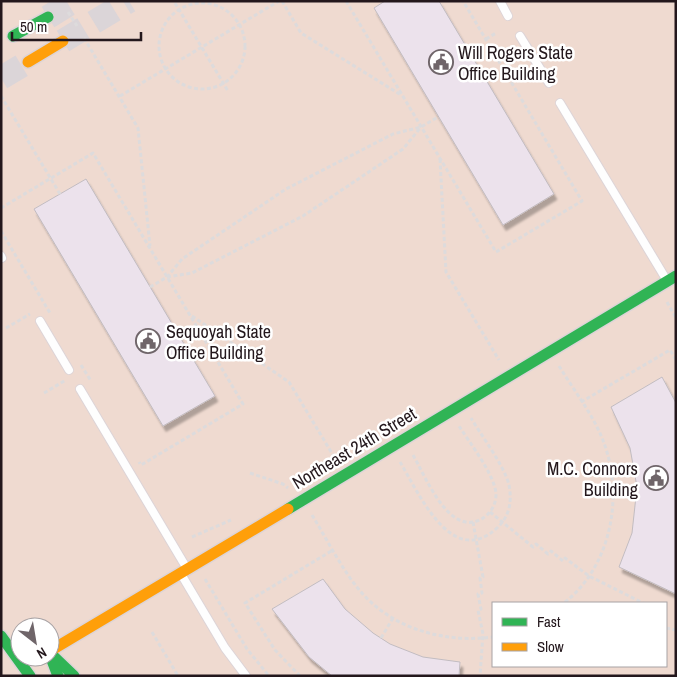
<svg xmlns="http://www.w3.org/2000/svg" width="677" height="677" font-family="'Archivo Narrow',sans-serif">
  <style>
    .green { fill: #efdad0; fill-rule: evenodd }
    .building { fill: #ece2ec; stroke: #c2bcc1; filter: url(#shadow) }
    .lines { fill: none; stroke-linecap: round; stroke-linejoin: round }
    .primary-tunnel { stroke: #dbd5d8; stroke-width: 24; stroke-dasharray: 24 12; stroke-linecap: butt }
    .lane-casing { stroke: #ddd4d7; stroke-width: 10 }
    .fast-casing { stroke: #ddd4d7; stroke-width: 14 }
    .slow-casing { stroke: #ddd4d7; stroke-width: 14 }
    .path { stroke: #dddbdc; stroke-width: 3; stroke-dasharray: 4 2.5; stroke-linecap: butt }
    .lane { stroke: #fefefe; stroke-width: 8 }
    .fast { stroke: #30b455; stroke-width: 11 }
    .slow { stroke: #ff9f0a; stroke-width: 11 }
    .labels { text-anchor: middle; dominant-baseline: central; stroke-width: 5; stroke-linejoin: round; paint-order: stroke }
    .poi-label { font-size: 18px; fill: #23171c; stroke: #fff; text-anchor: start }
    .street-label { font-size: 18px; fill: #23171c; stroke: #fff }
  </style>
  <defs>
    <filter id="shadow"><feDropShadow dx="3" dy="5.5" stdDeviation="1" flood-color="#0004"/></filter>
  </defs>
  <rect width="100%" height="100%" fill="#fbf7f9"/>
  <path class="green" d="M1 1H676V676H1ZM493 603H666V666H493ZM20 627H50V657H20Z"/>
  <g class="building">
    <path d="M385 1H439L554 194 503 225 374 8Z"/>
    <path d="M86 179 215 396 163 426 34 209Z"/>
    <path d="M662 377 676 403V594L619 567 632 533 637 487 630 448 611 407Z"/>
    <path d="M323 579 345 609 373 633 390 644 423 657 460 662 459 676H332L309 657 272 609Z"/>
  </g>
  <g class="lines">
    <g class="primary-tunnel">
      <path d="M48 17 74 1"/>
      <path d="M63 41 129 1"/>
      <path d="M1 78 28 62"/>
    </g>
    <defs>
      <g id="lane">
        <path d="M500 1 508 16"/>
        <path d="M520 36 549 83"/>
        <path d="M560 103 666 279"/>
        <path d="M1 256 2 258"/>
        <path d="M40 321 69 370"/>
        <path d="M80 389 186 567"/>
        <path d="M181 574 225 648 246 676"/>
      </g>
      <g id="fast">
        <path d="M13 36 48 17"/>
        <path d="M288 509 676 276"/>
        <path d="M1 636 30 676"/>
        <path d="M50 653 74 676"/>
        <path d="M50 655 58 676"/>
      </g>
      <g id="slow">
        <path d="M28 62 63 41"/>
        <path d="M50 651 288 509"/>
      </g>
    </defs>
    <use href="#lane" class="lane-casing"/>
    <use href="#fast" class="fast-casing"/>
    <use href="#slow" class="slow-casing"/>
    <g class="path">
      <path d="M282 1 301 33 401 95"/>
      <path d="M346 1 496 252 582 201 463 1"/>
      <circle cx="202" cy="46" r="43"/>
      <path d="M175 3 228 91"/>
      <path d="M68 12 77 26"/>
      <path d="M84 38 138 128 150 246"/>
      <path d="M486 39 496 33"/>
      <path d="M1 96 60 194"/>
      <path d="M120 96 279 1"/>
      <path d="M440 159 446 272 499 360"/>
      <path d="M1 208 93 153 243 404 141 465 139 462"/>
      <path d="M1 231 50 313"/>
      <path d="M167 277 192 273 303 216 403 149 421 127"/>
      <path d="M150 287 167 277 182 259 286 189 393 134 421 127 438 117"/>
      <path d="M667 302 676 318"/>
      <path d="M192 316 289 382 336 460"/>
      <path d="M6 328 30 314"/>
      <path d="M81 365 91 381"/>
      <path d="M559 366C573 389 592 413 602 438 625 493 612 566 564 603"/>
      <path d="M44 393 66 380"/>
      <path d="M581 402 670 350 676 360"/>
      <path d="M413 455C426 477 451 543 486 516 494 509 498 498 495 488 490 469 470 443 459 426"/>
      <path d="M400 462C419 493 452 571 498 527 510 515 512 501 509 485 505 467 481 435 471 418"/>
      <path d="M250 473 283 484 288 488"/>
      <path d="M613 487H637"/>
      <path d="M490 512 533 547 536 544 548 554 551 551 563 561 565 558 589 576 643 603"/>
      <path d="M312 515C328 541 342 570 361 592 394 630 446 643 493 637"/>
      <path d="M473 522 483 577 480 578 482 593 478 594 481 609 478 610 483 634 480 676"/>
      <path d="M192 537 231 520"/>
      <path d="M205 579 247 649 269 676"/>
      <path d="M666 628 676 630"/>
      <path d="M152 632 178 676"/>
      <path d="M381 638 393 618"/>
      <path d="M300 676 275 650 245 603 333 550"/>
    </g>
    <use href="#lane" class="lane"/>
    <use href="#fast" class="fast"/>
    <use href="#slow" class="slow"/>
  </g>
  <defs>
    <symbol id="civic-ring" viewBox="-11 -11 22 22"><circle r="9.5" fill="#fff" stroke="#6f6569" stroke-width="1.5"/><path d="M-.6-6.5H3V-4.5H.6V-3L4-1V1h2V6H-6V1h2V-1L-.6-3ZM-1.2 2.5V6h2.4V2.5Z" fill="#6f6569"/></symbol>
  </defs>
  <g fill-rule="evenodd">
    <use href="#civic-ring" x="427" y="48" width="28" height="28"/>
    <use href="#civic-ring" x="134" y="327" width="28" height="28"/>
    <use href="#civic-ring" x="642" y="464" width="28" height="28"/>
  </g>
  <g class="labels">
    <g class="poi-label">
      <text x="458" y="52">Will Rogers State<tspan x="458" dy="21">Office Building</tspan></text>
      <text x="166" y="331">Sequoyah State<tspan x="166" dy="21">Office Building</tspan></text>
      <text x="638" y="468" text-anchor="end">M.C. Connors<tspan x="638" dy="21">Building</tspan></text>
    </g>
    <g class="street-label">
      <text transform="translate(354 448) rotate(-31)">Northeast 24th Street</text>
    </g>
  </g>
  <rect width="677" height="677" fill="none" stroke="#23171c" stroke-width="5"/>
  <rect x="492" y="602" width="175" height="65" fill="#ffffff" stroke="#a7a2a4"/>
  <rect x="502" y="618" width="25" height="8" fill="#30b455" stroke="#a7a2a4"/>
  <text x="537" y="627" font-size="15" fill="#23171c">Fast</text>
  <rect x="502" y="643" width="25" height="8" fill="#ff9f0a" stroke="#a7a2a4"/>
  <text x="537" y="652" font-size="15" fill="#23171c">Slow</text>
  <g transform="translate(35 642) rotate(149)"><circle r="24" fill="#ffffff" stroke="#a7a2a4"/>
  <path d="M0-4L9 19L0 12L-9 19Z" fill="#6f6569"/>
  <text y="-8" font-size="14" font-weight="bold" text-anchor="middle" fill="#23171c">N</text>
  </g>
  <path d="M12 32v8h129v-8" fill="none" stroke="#23171c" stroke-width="2.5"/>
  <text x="20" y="32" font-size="15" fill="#23171c" stroke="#ffffff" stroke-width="4" paint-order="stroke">50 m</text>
</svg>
